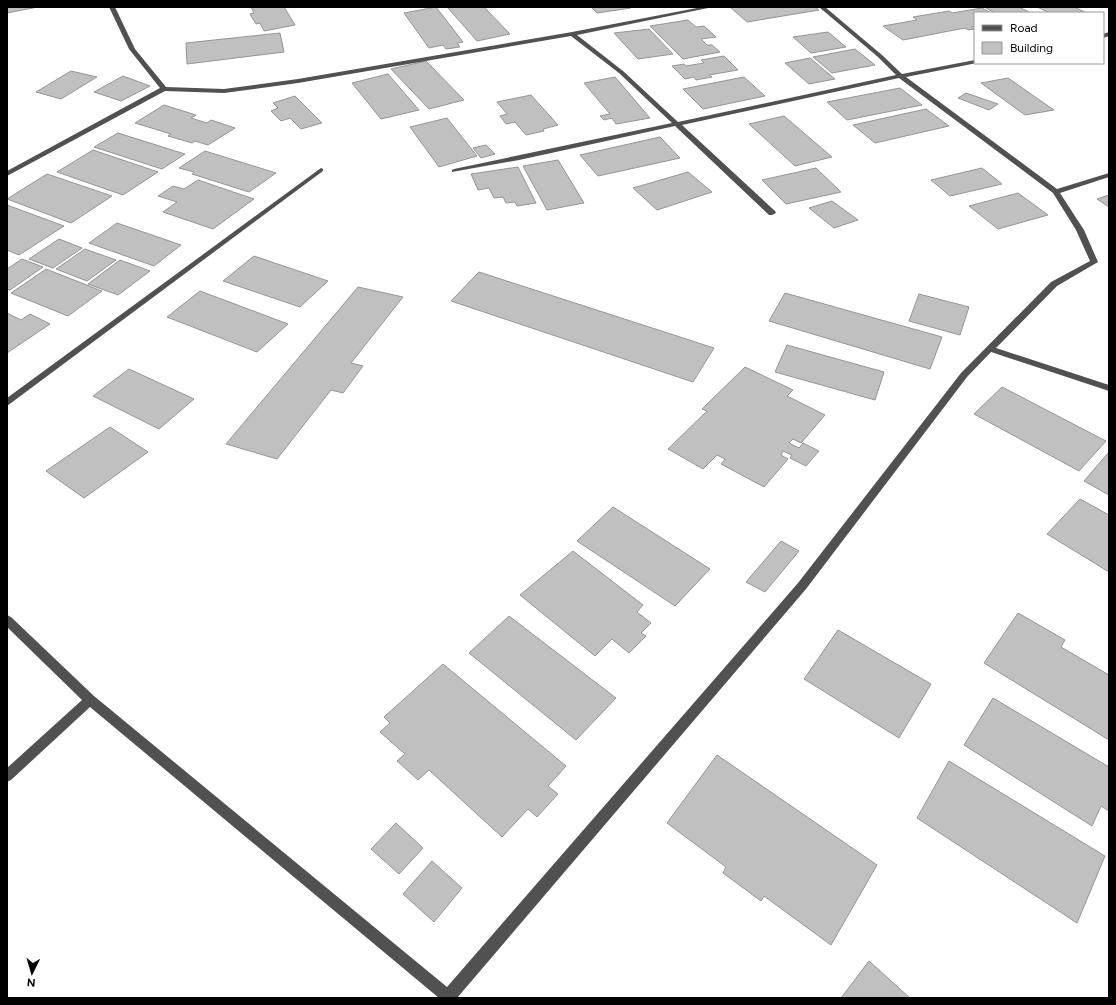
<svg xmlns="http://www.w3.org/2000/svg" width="1116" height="1005" font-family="Figtree,sans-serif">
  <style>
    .building { fill: #c0c0c0; stroke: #959595 }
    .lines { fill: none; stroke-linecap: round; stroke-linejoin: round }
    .minor { fill: #515151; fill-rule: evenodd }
  </style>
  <rect width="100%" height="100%" fill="#fff"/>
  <g class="building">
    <path d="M7 7H38L7 13Z"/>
    <path d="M251 7H284L295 25 264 31 260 23 256 24 250 14 254 13Z"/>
    <path d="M436 7 463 42 457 43 460 47 446 49 443 45 429 48 404 13Z"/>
    <path d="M455 7H484L510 34 477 41 448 8Z"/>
    <path d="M591 7H630L631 8 597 13Z"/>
    <path d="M730 7H815L819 10 747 22Z"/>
    <path d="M991 7H1019L1031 13H995L986 8Z"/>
    <path d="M1037 7H1074L1087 13H1050Z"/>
    <path d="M982 8 991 13H975V26L971 27 974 29 968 30 965 28 903 40 883 26 917 20 913 17 949 11 952 13Z"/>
    <path d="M688 20 696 27 704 26 716 37 701 39 707 45H712L720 52 683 59 650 26Z"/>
    <path d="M649 29 673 54 638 59 614 33Z"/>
    <path d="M828 32 846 47 811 53 793 37Z"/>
    <path d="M280 33 284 52 187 64 186 43Z"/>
    <path d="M855 49 875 65 832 73 813 57Z"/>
    <path d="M724 56 738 70 709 75 712 77 696 80 694 77 685 79 672 66 684 64 686 66 704 63 701 60Z"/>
    <path d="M810 58 835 79 809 84 785 63Z"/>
    <path d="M426 61 464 100 429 109 391 69Z"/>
    <path d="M71 71 97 77 61 99 36 92Z"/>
    <path d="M388 74 419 110 381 119 352 83Z"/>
    <path d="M123 76 150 86 121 101 94 92Z"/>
    <path d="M615 77 650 118 616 124 612 118 604 120 600 116 610 114 584 83Z"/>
    <path d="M744 77 765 96 703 109 683 89Z"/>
    <path d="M1008 78 1054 110 1025 115 981 83Z"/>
    <path d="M900 88 922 105 847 120 827 102Z"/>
    <path d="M966 93 998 104 989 110 958 98Z"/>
    <path d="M531 95 558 125 543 129 544 131 526 135 515 122 506 124 500 116 507 114 497 102Z"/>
    <path d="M295 96 322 123 301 129 290 118 281 121 271 111 278 108 273 103Z"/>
    <path d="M164 105 196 115 191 118 207 123 211 120 235 128 208 145 195 141 192 143 168 136 171 134 135 123Z"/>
    <path d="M926 109 949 126 875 143 853 125Z"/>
    <path d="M784 116 832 157 795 166 749 124Z"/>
    <path d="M447 118 477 156 439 167 410 127Z"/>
    <path d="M118 133 185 154 162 169 94 147Z"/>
    <path d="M660 137 680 158 598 176 580 155Z"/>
    <path d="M486 145 495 154 481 158 473 148Z"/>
    <path d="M93 150 158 172 123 195 57 172Z"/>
    <path d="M205 151 276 173 249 192 192 174 194 172 179 168Z"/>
    <path d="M558 160 584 203 547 210 523 166Z"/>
    <path d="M518 167 536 203 517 206 515 202 506 203 503 197 494 198 489 188 478 190 471 174Z"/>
    <path d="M816 168 841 192 786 204 762 180Z"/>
    <path d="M982 168 1002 184 950 196 931 180Z"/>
    <path d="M688 172 712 192 657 210 633 188Z"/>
    <path d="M47 174 112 196 71 223 7 199Z"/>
    <path d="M198 180 254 199 213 229 163 212 177 202 158 196 173 186 184 189Z"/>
    <path d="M1018 193 1048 215 998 229 969 206Z"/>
    <path d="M1109 195V207L1097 199Z"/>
    <path d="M832 201 858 220 834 228 809 208Z"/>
    <path d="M7 205 64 226 19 255 7 250Z"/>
    <path d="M117 223 181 245 154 266 89 243Z"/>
    <path d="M59 239 82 248 53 268 29 259Z"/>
    <path d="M85 249 116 260 87 281 56 269Z"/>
    <path d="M254 256 328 281 300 307 223 281Z"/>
    <path d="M22 259 43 267 10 290 7 289V269Z"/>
    <path d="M120 260 150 271 118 295 88 284Z"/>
    <path d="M46 269 102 291 68 316 11 293Z"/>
    <path d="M479 272 714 348 693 382 451 301Z"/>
    <path d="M358 287 403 297 351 363 363 366 343 393 331 390 277 459 226 444Z"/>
    <path d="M200 291 288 324 257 352 167 317Z"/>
    <path d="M785 293 942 337 930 369 769 321Z"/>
    <path d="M919 294 969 307 960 335 909 321Z"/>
    <path d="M7 313 21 320 30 314 50 324 7 353Z"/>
    <path d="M787 345 884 372 875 400 775 372Z"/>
    <path d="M745 367 793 390 787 396 825 415 801 443 793 439 789 443 799 448 803 443 819 451 806 466 790 458 792 455 783 451 781 455 788 459 764 487 721 464 725 459 717 455 703 469 668 449 707 411 702 409Z"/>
    <path d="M129 369 194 399 159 429 93 396Z"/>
    <path d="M1002 387 1106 441 1079 471 974 414Z"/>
    <path d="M110 427 148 452 84 498 46 471Z"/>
    <path d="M1109 452V495L1084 481Z"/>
    <path d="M1080 499 1109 515V572L1047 534Z"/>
    <path d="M613 507 710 569 675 606 577 541Z"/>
    <path d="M781 541 799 551 765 592 746 582Z"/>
    <path d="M573 551 643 605 637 612 651 623 641 633 646 636 629 653 612 639 595 656 520 595Z"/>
    <path d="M1018 613 1065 640 1061 647 1109 675V740L984 663Z"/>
    <path d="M509 616 616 698 576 740 469 653Z"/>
    <path d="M838 630 931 684 899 738 804 679Z"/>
    <path d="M443 664 566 766 548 786 558 794 537 817 528 809 502 837 429 770 418 780 397 761 405 754 380 732 390 723 384 717Z"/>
    <path d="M993 698 1109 767V811L1101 806 1092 826 964 745Z"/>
    <path d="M717 755 877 865 831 945 764 896 761 901 723 873 726 867 667 823Z"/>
    <path d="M949 761 1105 856 1077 923 917 818Z"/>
    <path d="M396 823 423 848 399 874 371 849Z"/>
    <path d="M432 861 462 888 434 922 403 894Z"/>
    <path d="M869 961 910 998H841Z"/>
  </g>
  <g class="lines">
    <g class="minor">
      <path d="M109 7H115L135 49 166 87 224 89 298 79 572 32 702 7H713L577 35 623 71 678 122 896 75 878 57 819 7H825L882 55 902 74 975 60V63H977L906 77 1057 189 1109 173V177L1060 193 1084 230 1098 262 1057 286 996 348 1109 385V391L991 352 967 377 806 589 457 998H439L90 707 11 780 7 782V768L82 700 7 627V615L11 617 94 696 447 987 798 583 961 373 1051 282 1090 261 1076 230 1053 193 899 78 682 125 775 211 776 213 772 215H769L675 126 519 160 452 172V170L454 169 672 123 619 73 571 36 298 83 224 93 165 91 7 176V171L160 88 129 49Z"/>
      <path d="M1109 32V36L1103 38V34Z"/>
      <path d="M321 168 323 169V171L7 406V398Z"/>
    </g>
  </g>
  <rect width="1116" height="1005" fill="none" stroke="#000000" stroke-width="16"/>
  <rect x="974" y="12" width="130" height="52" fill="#ffffff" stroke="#999999"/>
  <rect x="982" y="25" width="20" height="6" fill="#515151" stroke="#999999"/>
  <text x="1010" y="32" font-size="12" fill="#000000">Road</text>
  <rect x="982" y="42" width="20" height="12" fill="#c0c0c0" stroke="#999999"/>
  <text x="1010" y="52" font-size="12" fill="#000000">Building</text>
  <g transform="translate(32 973) rotate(185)" stroke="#ffffff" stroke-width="3" paint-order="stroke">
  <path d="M0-3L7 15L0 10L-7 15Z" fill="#000000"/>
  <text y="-6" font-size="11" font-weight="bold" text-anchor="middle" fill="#000000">N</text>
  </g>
</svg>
